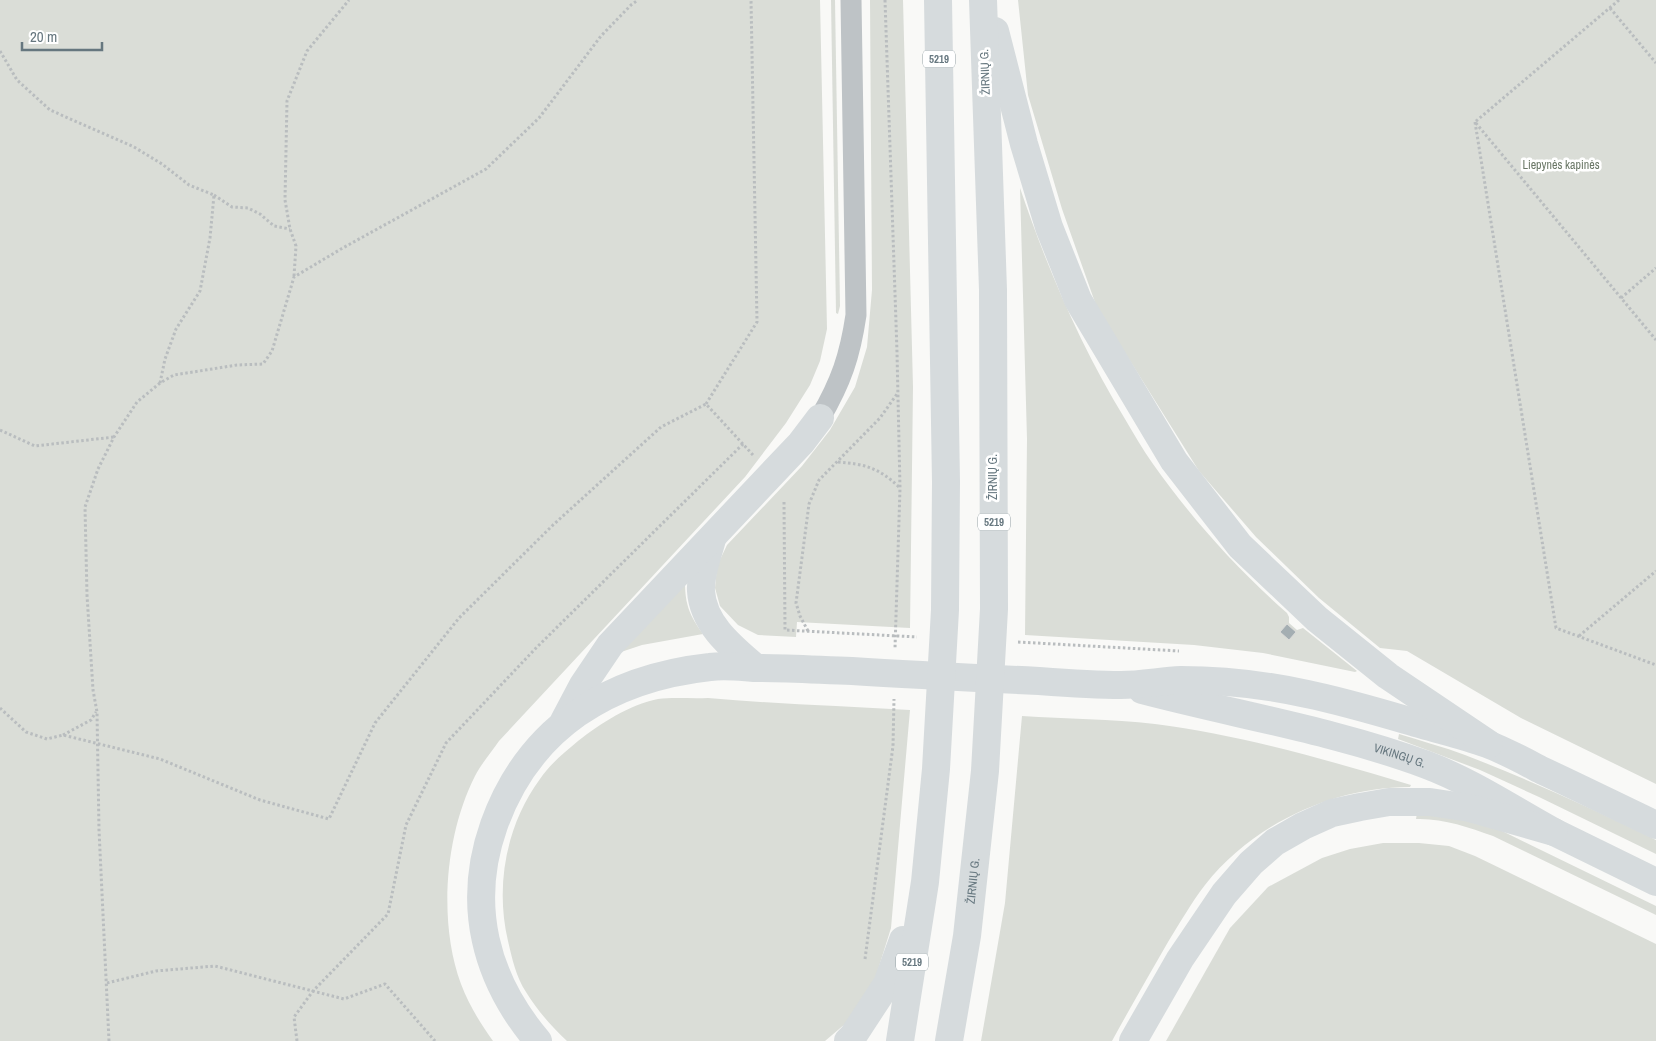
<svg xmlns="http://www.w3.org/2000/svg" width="1656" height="1041" font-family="'Archivo Narrow',sans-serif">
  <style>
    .green { fill: #daddd7 }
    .building { fill: #a4aeb2; stroke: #dbdbd9 }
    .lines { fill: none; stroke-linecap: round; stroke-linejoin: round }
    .path { stroke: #b9bdbf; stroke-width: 3; stroke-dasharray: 2.5 2.5; stroke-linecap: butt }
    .street { stroke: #bec3c6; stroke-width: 21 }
    .primary { stroke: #d6dbdd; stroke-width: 28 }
    .highway { stroke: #d6dbdd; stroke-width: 28 }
    .labels { text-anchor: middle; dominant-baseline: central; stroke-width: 5; stroke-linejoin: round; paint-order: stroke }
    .shield { fill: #fff; stroke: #94a0a5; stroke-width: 1 }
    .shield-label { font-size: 11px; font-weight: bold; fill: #66777f }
    .street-label { font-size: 12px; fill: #66777f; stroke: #fff }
    .park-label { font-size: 12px; fill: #6a7766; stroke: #fff }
  </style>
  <rect width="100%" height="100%" fill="#f9f9f7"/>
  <g class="green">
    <path d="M0 0H820L827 329 820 361 810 385 786 423 745 477 499 741C491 753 481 764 475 776 445 835 438 922 461 984 469 1005 480 1023 493 1041H0Z"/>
    <path d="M831 0H835L840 306 838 314 836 313Z"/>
    <path d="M870 0H903L913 387 910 628 797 622 796 637 758 635 738 625 720 606 715 588 717 566 727 545 802 466 830 430 855 387 867 347 872 290Z"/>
    <path d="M1018 0H1656V784L1521 718 1407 651 1380 648 1319 598 1256 537 1199 471 1097 308 1062 209 1028 95Z"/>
    <path d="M1020 188C1047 268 1081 347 1125 419 1134 434 1143 450 1153 464 1192 519 1237 569 1287 613L1289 617V623L1297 630 1303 628 1357 671 1355 672 1263 653 1194 645 1025 635 1027 439Z"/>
    <path d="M685 582C685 605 690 616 703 634L642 645 621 652Z"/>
    <path d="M708 698C775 704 842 706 910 710L891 928 871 992 845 1024 825 1041H567C551 1026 537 1010 526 992 516 977 512 958 508 941 495 886 506 825 540 779 550 764 565 752 578 741 601 723 629 705 658 699 674 697 692 699 708 698Z"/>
    <path d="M1022 716C1066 719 1111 719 1155 724 1242 735 1327 760 1411 785L1410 787C1333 787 1253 824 1205 885 1191 903 1180 923 1168 942 1149 975 1130 1008 1112 1041H981L1005 903Z"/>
    <path d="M1399 734C1421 741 1444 747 1465 755 1530 780 1593 809 1656 840V854L1539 797 1480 770 1398 739Z"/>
    <path d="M1417 813 1468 821 1496 828 1656 906V915L1493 836C1468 827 1442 818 1416 819Z"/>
    <path d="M1383 843H1419L1449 846 1475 856 1656 944V1041H1166L1230 928 1268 887 1322 858 1350 849Z"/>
  </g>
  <path class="building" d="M1287 624 1296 632 1289 640 1280 632Z"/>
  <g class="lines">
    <g class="path">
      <path d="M885 0 897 352 900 488 895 648"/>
      <path d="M1619 0 1475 122 1656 340"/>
      <path d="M1610 8 1656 63"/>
      <path d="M0 51 17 80 50 110 134 147 162 164 189 185 214 195 210 238 200 291 176 329 165 359 160 383"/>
      <path d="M1475 122 1556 628 1656 665"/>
      <path d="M214 195 232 207 248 208 260 214 274 226 290 229"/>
      <path d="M294 276 296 246 290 229 285 200 287 101 307 51 349 0"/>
      <path d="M1621 298 1656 268"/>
      <path d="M706 404 757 322 751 0"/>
      <path d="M0 430 35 446 114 437"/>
      <path d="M838 462C865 464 879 468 899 487"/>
      <path d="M784 502 785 630 917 637"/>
      <path d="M808 631 800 616 796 603 809 504 819 480 880 418 897 394"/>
      <path d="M1579 636 1656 571"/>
      <path d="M1018 642 1179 651"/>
      <path d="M0 708 26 732 47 739 63 735 160 759 260 800 329 819 375 723 459 618 553 525 661 427 706 404 753 455"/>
      <path d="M63 735 91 720 96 712"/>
      <path d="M865 959 893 746 894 699"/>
      <path d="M107 983 156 971 215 966 344 999 385 984 435 1041"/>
      <path d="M109 1041 99 830 97 712 93 690 87 595 85 507 98 469 114 437 137 402 160 383 174 375 237 365 263 364 272 351 294 277 341 249 486 169 539 118 601 36 631 5 638 0"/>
      <path d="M297 1041 294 1017 313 991 388 914 406 825 446 743 536 648 744 443"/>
    </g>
    <path class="street" d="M820 418C841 382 850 356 856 315L851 0"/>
    <g class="primary">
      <path d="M712 539C708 555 700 574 701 591 703 625 733 648 756 668"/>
      <path id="s1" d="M1142 690C1237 715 1335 731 1427 765 1472 782 1512 809 1554 832 1588 849 1622 865 1656 882"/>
      <path d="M564 721 583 685 610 645 801 443 820 418"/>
      <path d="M538 1041C485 979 466 904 494 825 529 727 609 678 710 667 725 665 740 667 755 668 787 668 820 670 852 671 915 675 977 678 1039 681 1066 683 1094 685 1121 685 1141 685 1161 681 1181 680 1224 680 1266 685 1307 694 1346 702 1385 714 1423 725 1444 731 1466 736 1487 744 1506 751 1524 761 1541 770 1580 788 1618 807 1656 825"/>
    </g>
    <g class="highway">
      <path d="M995 31 1024 144 1049 227 1078 300 1174 461 1240 546 1317 619 1388 676 1489 744"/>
      <path d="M848 1041 853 1036 887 984 903 940"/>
      <path d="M900 1041 925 882 936 769 945 610 946 482 938 0"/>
      <path id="s2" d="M949 1041 967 936 985 771 994 609 993 290 983 0"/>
      <path d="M1133 1041 1180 959 1224 894 1251 863 1275 842 1303 826 1332 813 1360 807 1389 802H1430L1470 808 1554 832"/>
    </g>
  </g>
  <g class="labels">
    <g class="shield">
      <rect x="923" y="50.5" width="32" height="17" rx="4"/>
      <rect x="978" y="513.5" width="32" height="17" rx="4"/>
      <rect x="896" y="953.5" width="32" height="17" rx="4"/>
    </g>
    <g class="shield-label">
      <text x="939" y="59">5219</text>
      <text x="994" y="522">5219</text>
      <text x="912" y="962">5219</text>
    </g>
    <g class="street-label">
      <text transform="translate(985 72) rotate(-92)">ŽIRNIŲ G.</text>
      <text transform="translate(993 477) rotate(-90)">ŽIRNIŲ G.</text>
      <text stroke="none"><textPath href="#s1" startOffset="266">VIKINGŲ G.</textPath></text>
      <text stroke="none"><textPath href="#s2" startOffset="162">ŽIRNIŲ G.</textPath></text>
    </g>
    <g class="park-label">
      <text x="1561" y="165">Liepynės kapinės</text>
    </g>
  </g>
  <path d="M22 42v8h80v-8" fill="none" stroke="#66777f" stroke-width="2.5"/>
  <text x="30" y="42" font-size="15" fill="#66777f" stroke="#ffffff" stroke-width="4" paint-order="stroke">20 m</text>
</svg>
